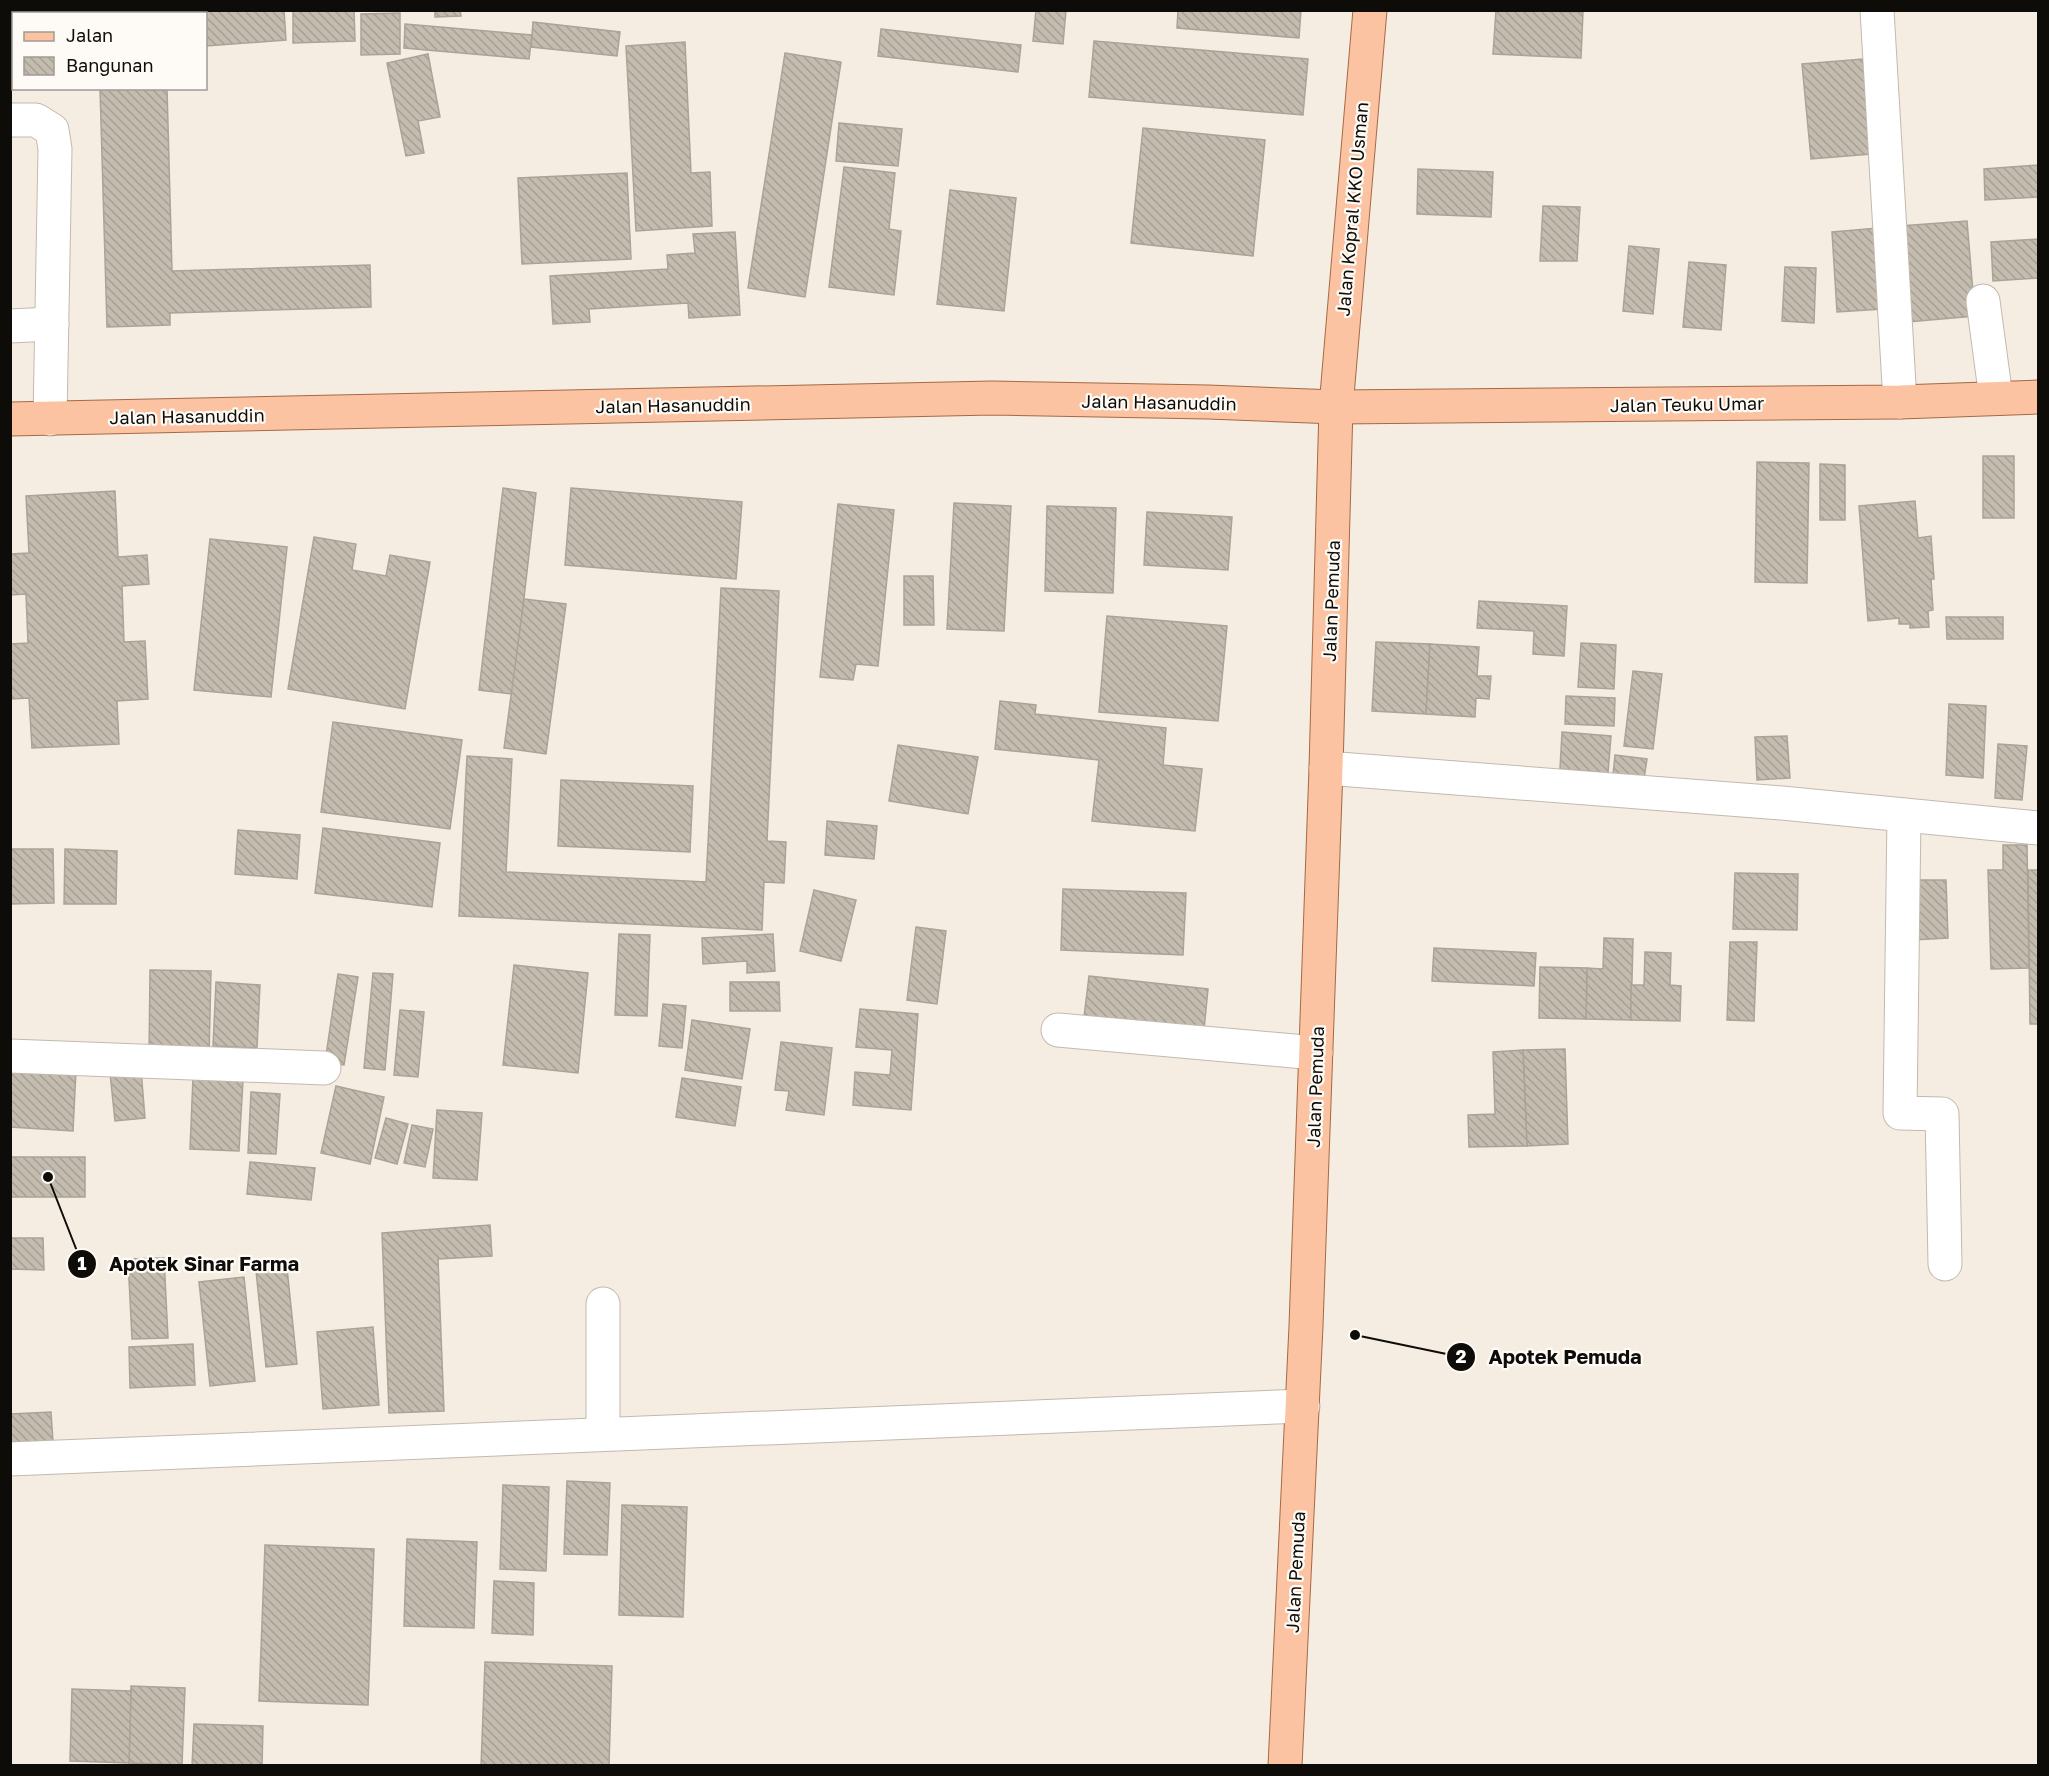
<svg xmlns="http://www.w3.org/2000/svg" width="2049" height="1776" font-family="'Golos Text',sans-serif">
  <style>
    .building { fill: url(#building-back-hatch); stroke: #aaa397; stroke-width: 1.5 }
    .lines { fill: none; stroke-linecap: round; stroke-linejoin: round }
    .minor-casing { stroke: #c1baad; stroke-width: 35 }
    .major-casing { stroke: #a66944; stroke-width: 35 }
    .minor { stroke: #fff; stroke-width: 33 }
    .major { stroke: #fbc3a2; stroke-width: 33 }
    .labels { text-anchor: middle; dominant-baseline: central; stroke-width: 4.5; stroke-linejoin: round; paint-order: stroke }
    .street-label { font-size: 18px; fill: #0e0c08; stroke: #fefbf6 }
    .leader { fill: none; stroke: #0e0c08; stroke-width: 2 }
    .callout-dot { fill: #0e0c08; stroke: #fefbf6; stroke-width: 2 }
    .mark-label { font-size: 18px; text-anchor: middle; font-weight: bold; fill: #fff }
    .callout-label { font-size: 20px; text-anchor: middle; font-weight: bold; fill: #0e0c08; stroke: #fefbf6; stroke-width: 4.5; stroke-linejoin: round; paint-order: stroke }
  </style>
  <defs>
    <pattern id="building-back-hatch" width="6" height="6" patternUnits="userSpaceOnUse" patternTransform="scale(1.5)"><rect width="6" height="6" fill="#c3bcaf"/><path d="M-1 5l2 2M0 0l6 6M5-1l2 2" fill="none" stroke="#a6a095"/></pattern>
  </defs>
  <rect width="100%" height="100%" fill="#f5ede1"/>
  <g class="building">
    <rect x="42" y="10" width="68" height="4"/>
    <path d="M173 10H284L286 40 206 46V14H173Z"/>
    <path d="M293 10H354L355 41 293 43Z"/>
    <path d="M435 10H460L461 16 435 17Z"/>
    <path d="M1036 10H1066L1063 44 1033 41Z"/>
    <path d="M1178 10H1301L1299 38 1177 28Z"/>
    <path d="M1496 10 1583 12 1581 58 1493 54Z"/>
    <path d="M400 13V54L361 55V14Z"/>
    <path d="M533 22 620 32 617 56 531 47Z"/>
    <path d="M405 24 532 35 529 59 404 48Z"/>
    <path d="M881 29 1021 45 1018 72 878 56Z"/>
    <path d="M1094 41 1308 59 1303 115 1089 97Z"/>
    <path d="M685 42 691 173 710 172 712 226 636 231 626 46Z"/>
    <path d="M785 53 841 62 805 297 748 288Z"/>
    <path d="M428 54 440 117 418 121 424 153 406 156 387 63Z"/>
    <path d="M1863 59 1871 154 1811 159 1802 64Z"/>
    <path d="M100 88H167L172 271 370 265 371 307 170 313V325L107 327Z"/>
    <path d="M839 123 902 129 898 166 836 161Z"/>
    <path d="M1143 128 1265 140 1253 256 1131 243Z"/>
    <path d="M2038 165V197L1985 200 1984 169Z"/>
    <path d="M844 167 895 173 889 229 901 231 894 295 829 287Z"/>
    <path d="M1418 169 1493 172 1491 217 1417 214Z"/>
    <path d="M627 173 631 259 522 264 518 178Z"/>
    <path d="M950 190 1016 198 1004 311 937 304Z"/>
    <path d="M1543 206 1580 207 1577 261H1540Z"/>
    <path d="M1967 221 1975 316 1908 322 1900 226Z"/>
    <path d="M1878 228 1883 309 1837 312 1832 232Z"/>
    <path d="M735 232 740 315 689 318 688 303 589 309 590 322 553 324 550 276 668 269 667 255 695 253 693 234Z"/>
    <path d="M2038 239V278L1993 281 1991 242Z"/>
    <path d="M1629 246 1659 249 1653 314 1623 311Z"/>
    <path d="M1689 262 1726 265 1721 330 1683 327Z"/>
    <path d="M1785 267 1816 268 1814 323 1782 321Z"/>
    <rect x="1983" y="456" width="31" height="62"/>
    <path d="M1757 462 1809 463 1807 583 1755 582Z"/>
    <path d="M1820 464 1845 465V520H1820Z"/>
    <path d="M503 488 536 493 513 694 479 690Z"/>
    <path d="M571 488 742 502 736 579 565 565Z"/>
    <path d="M115 491 118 557 147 555 149 584 122 586 124 642 145 641 148 699 117 701 119 744 32 748 29 698 11 699 10 687V644L28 643 26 594 10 595V554L29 553 26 496Z"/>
    <path d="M1915 501 1918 538 1931 536 1934 579H1931L1933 610 1928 611 1929 627 1910 628V624H1899V618L1868 621 1859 506Z"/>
    <path d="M954 503 1011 506 1004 631 947 629Z"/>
    <path d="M838 504 894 510 878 666 856 664 853 680 820 677Z"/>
    <path d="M1047 506 1116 508 1113 593 1045 591Z"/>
    <path d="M1147 512 1232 517 1228 570 1144 565Z"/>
    <path d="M314 537 356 544 352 570 386 576 390 555 430 562 405 709 288 689Z"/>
    <path d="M210 539 287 547 271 697 194 690Z"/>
    <path d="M904 576H933L934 625H904Z"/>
    <path d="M721 588 779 591 767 841 786 842 784 883 764 882 762 930 459 916 467 756 512 759 506 872 706 882Z"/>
    <path d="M524 599 566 604 546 754 504 748Z"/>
    <path d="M1479 601 1567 606 1564 656 1533 654 1534 631 1477 628Z"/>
    <path d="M1107 616 1227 626 1218 721 1099 712Z"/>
    <path d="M1946 617H2003V639H1947Z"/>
    <path d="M1376 642 1430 644 1426 714 1372 711Z"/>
    <path d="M1581 643 1616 645 1614 689 1578 687Z"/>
    <path d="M1430 644 1479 647 1477 676H1491L1489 699 1476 698 1475 717 1426 714Z"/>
    <path d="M1633 671 1662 674 1653 749 1624 746Z"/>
    <path d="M1566 696 1615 698 1614 726 1565 724Z"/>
    <path d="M1000 701 1036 705 1035 714 1166 728 1163 765 1202 769 1195 831 1092 821 1099 760 995 749Z"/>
    <path d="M1949 704 1986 706 1983 778 1946 775Z"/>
    <path d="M333 722 462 740 450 829 321 812Z"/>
    <path d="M1562 732 1611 736 1608 773 1560 769Z"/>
    <path d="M1787 736 1790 778 1757 780 1755 737Z"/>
    <path d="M1998 744 2027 746 2022 800 1995 798Z"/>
    <path d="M898 745 978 757 968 814 889 801Z"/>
    <path d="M1615 755 1647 759 1644 779 1613 775Z"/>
    <path d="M561 780 693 786 690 852 558 846Z"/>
    <path d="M827 821 877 826 874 859 825 855Z"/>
    <path d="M323 828 440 843 432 907 315 893Z"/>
    <path d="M238 830 300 835 297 879 235 874Z"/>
    <path d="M2003 845H2027L2029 968 1991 969 1988 870H2003Z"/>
    <path d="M10 849H53L54 903 10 904Z"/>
    <path d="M65 849 117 851 116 904H64Z"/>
    <path d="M2028 870H2038V1024H2030Z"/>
    <path d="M1735 873 1798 874 1797 930 1733 929Z"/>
    <path d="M1911 880H1946L1948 938 1913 940Z"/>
    <path d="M1063 889 1186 893 1183 955 1061 950Z"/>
    <path d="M814 890 856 900 841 961 800 951Z"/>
    <path d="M916 927 946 931 937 1004 907 1000Z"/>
    <path d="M619 934 650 935 647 1016 615 1015Z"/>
    <path d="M773 934 775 971 747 973V961L703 964 702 938Z"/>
    <path d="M1604 938 1633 939 1631 1020 1586 1019 1587 968 1603 969Z"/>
    <path d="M1730 942H1757L1754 1021 1727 1020Z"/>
    <path d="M1434 948 1536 953 1534 986 1432 981Z"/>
    <path d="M1645 952 1671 953 1670 985 1681 986 1680 1021 1631 1020V985H1644Z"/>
    <path d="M514 965 588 973 578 1073 503 1065Z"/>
    <path d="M1540 967 1587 968 1586 1019 1539 1018Z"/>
    <path d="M150 970 211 971 209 1058 149 1057Z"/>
    <path d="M373 973 393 974 385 1070 364 1068Z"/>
    <path d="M338 974 358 977 344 1065 325 1062Z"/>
    <path d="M1089 976 1208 989 1204 1030 1084 1017Z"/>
    <path d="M216 982 260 985 257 1048 213 1046Z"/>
    <path d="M730 982H779L780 1011H730Z"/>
    <path d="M663 1004 686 1006 682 1048 659 1046Z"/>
    <path d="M860 1009 918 1014 911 1110 853 1105 855 1072 890 1075 892 1050 856 1047Z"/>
    <path d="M400 1010 424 1012 418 1077 394 1075Z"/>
    <path d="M692 1020 750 1029 742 1079 685 1070Z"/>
    <path d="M781 1042 832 1048 824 1115 786 1110 789 1091 775 1090Z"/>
    <path d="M1565 1049 1568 1144 1527 1146 1523 1050Z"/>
    <path d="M1523 1050 1527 1146 1469 1147 1468 1115 1495 1114 1493 1052Z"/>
    <path d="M10 1067 76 1071 73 1131 10 1127Z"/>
    <path d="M141 1070 145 1118 115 1121 110 1073Z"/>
    <path d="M193 1077 243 1080 239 1151 190 1149Z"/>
    <path d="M682 1078 741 1087 735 1126 676 1117Z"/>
    <path d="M336 1086 384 1097 370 1164 321 1153Z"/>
    <path d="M251 1092 280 1094 276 1154 248 1153Z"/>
    <path d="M437 1110 482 1113 477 1180 433 1178Z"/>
    <path d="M386 1118 408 1124 397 1164 375 1158Z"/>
    <path d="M412 1125 433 1129 425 1167 404 1163Z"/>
    <rect x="10" y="1157" width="75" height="40"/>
    <path d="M250 1162 315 1168 311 1200 247 1194Z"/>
    <path d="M490 1225 492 1256 438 1259 444 1411 389 1413 382 1233Z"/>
    <path d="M10 1238H43L44 1270 10 1269Z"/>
    <path d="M164 1258 168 1338 132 1339 128 1259Z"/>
    <path d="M287 1268 297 1364 266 1367 256 1271Z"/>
    <path d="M244 1277 255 1381 210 1386 199 1282Z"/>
    <path d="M373 1327 379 1405 323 1409 317 1332Z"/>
    <path d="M193 1344 195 1385 130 1388 129 1347Z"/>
    <path d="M51 1412 53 1442 10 1445V1414Z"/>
    <path d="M567 1481 610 1483 607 1555 564 1554Z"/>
    <path d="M503 1485 549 1487 546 1571 500 1569Z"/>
    <path d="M622 1505 687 1507 683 1617 619 1615Z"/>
    <path d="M407 1539 477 1542 474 1628 404 1626Z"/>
    <path d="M265 1545 374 1549 368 1705 259 1701Z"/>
    <path d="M494 1581 534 1583 533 1635 492 1633Z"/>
    <path d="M485 1662 612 1666 609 1766H481Z"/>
    <path d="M131 1686 185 1688 182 1765 129 1763Z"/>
    <path d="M72 1689 131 1691 129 1763 70 1761Z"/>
    <path d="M194 1724 263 1726 262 1766H192Z"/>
  </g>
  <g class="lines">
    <defs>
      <g id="minor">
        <path d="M1877 10 1900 402"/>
        <path d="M10 120H36L52 130 55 149 50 419"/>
        <path d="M1983 301 1996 398"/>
        <path d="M10 326 52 324"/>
        <path d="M1326 768 1782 803 2038 828"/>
        <path d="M1904 815 1900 1113 1942 1114 1945 1264"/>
        <path d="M1058 1030 1316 1053"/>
        <path d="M10 1056 324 1068"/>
        <path d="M603 1304V1434"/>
        <path d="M10 1459 1303 1406"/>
      </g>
      <g id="major">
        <path d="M10 419 992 398 1208 402 1336 407 1900 402 2038 397"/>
        <path d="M1285 1766 1306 1326 1326 768 1336 407 1370 10"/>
      </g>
    </defs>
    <use href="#minor" class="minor-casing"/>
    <use href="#major" class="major-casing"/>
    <use href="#minor" class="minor"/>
    <use href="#major" class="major"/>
  </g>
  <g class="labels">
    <g class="street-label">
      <text transform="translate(1352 209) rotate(-85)">Jalan Kopral KKO Usman</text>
      <text transform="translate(1159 402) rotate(1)">Jalan Hasanuddin</text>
      <text transform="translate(1687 404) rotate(-1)">Jalan Teuku Umar</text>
      <text transform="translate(673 405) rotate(-1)">Jalan Hasanuddin</text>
      <text transform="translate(187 416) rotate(-1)">Jalan Hasanuddin</text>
      <text transform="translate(1331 601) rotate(-88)">Jalan Pemuda</text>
      <text transform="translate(1315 1087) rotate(-88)">Jalan Pemuda</text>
      <text transform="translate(1295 1572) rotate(-87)">Jalan Pemuda</text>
    </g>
  </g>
  <path class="leader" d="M48 1177L82 1264M1355 1335L1461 1357"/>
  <g class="callout-dot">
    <circle cx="48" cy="1177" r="6"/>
    <circle cx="1355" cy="1335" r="6"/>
    <circle cx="82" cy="1264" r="15"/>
    <circle cx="1461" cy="1357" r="15"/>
  </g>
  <g class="mark-label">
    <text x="82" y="1270">1</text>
    <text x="1461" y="1363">2</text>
  </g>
  <g class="callout-label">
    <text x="204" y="1271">Apotek Sinar Farma</text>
    <text x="1565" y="1364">Apotek Pemuda</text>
  </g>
  <rect width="2049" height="1776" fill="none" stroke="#0e0c08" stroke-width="24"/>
  <rect x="12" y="12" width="195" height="78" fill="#fefbf6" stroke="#9e9b97" stroke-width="1.5"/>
  <rect x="24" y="32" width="30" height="9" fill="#fbc3a2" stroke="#9e9b97" stroke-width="1.5"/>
  <text x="66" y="42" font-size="18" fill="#0e0c08">Jalan</text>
  <rect x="24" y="57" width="30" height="18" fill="url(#building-back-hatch)" stroke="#9e9b97" stroke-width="1.5"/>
  <text x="66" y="72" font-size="18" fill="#0e0c08">Bangunan</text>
</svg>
